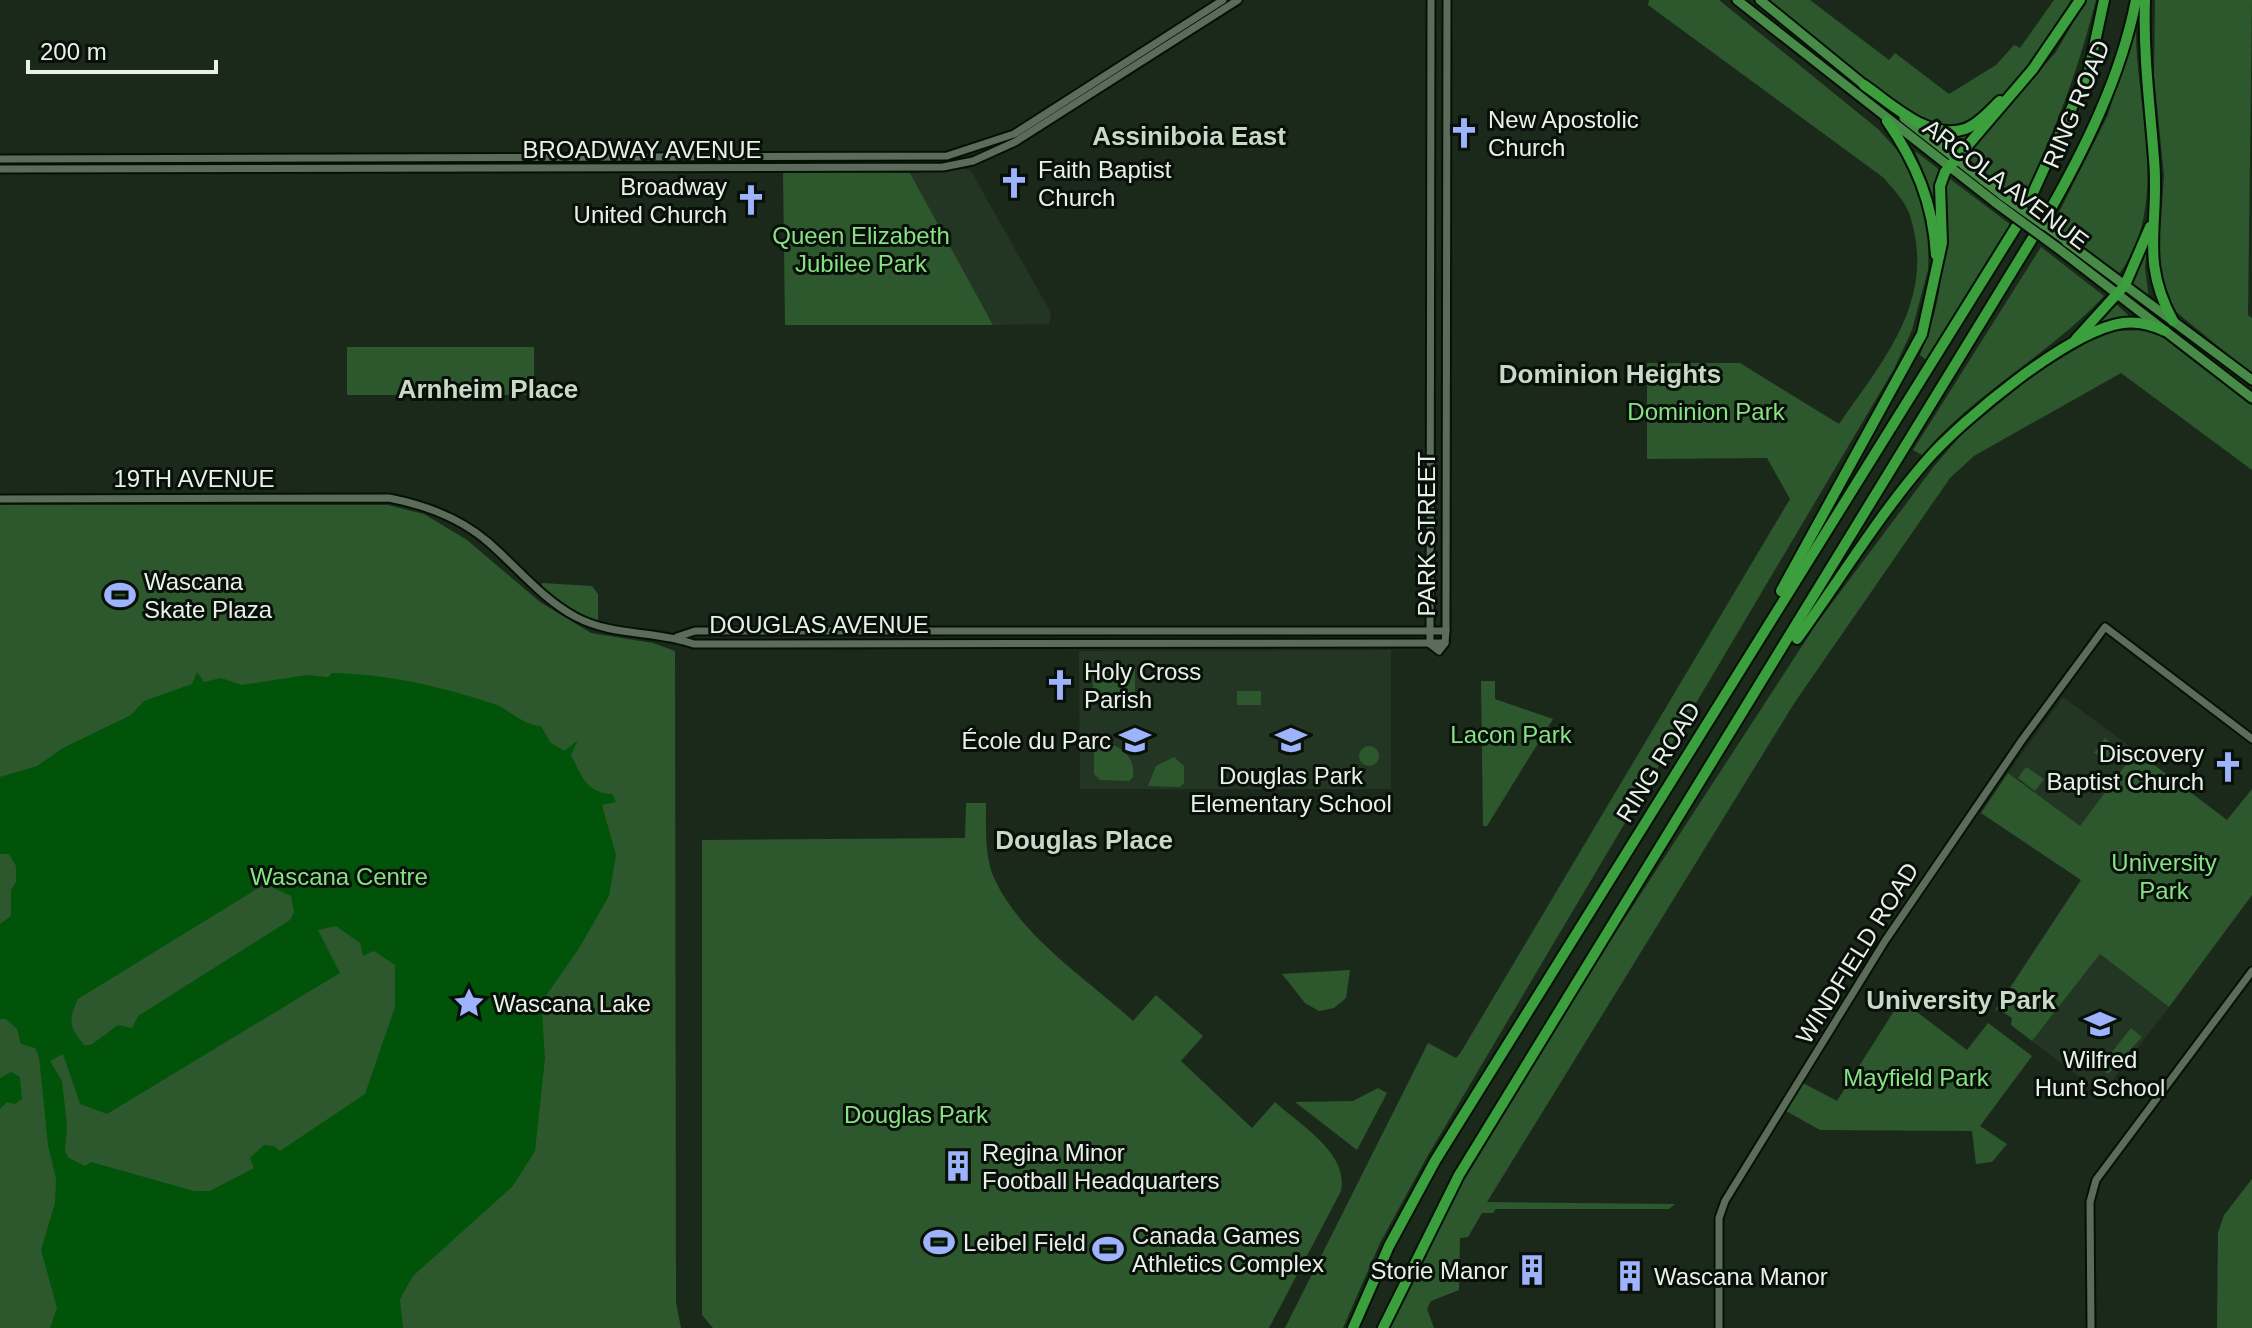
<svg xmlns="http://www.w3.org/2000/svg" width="2252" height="1328" font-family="Arial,sans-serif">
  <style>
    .built { fill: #233623 }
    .green { fill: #2d582d }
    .water { fill: #005308; fill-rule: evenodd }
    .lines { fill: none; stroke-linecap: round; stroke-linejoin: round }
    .minor-casing { stroke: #051105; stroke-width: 11 }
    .major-casing { stroke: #051105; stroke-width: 13 }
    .highway-casing { stroke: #051105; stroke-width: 14 }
    .minor { stroke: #5c6c5b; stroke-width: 7 }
    .major { stroke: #488b48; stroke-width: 9 }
    .highway { stroke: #3a9f3c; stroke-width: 10 }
    .major-bridge-casing { stroke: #051105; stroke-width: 13; stroke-linecap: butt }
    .major-bridge { stroke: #488b48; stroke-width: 9 }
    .labels { text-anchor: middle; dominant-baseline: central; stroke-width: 6; stroke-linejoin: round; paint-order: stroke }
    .street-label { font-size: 24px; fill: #e8f1e7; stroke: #090f09 }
    .poi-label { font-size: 24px; fill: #e8f1e7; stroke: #090f09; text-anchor: start }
    .park-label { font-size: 24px; fill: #86e283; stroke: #090f09 }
    .neighbourhood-label { font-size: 26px; font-weight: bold; fill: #c8dac6; stroke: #090f09 }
  </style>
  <rect width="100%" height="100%" fill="#1b291a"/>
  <g class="built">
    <path d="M960 167 971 171 1051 313 1049 324 993 325 910 173Z"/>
    <path d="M1391 650V789H1080L1079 651Z"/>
    <path d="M2063 697 2136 751 2080 827 2008 773Z"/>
    <path d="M2100 954 2169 1007 2102 1094 2032 1041Z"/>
  </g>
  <g class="green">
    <path d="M1649 0H1719L1878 129 1909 163 1929 225 1928 270 1912 330 1894 369 1427 1157 1380 1243 1343 1328H1285L1428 1043 1456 1058 1461 1052 1790 499 1767 458 1647 459V363H1740L1839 424C1885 358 1938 298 1909 213 1905 201 1892 188 1884 178L1648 5Z"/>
    <path d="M1769 0H1810L1889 60 1895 53 1949 94 1996 65 2014 45 2020 48 2054 0H2071C2051 38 1994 125 1947 125 1912 126 1800 25 1769 0Z"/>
    <path d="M2086 0H2096C2078 71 2054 136 2021 201L1965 156 2056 52Z"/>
    <path d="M2155 0H2252L2248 315 2252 318V374L2175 311 2164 296 2157 275 2164 176 2154 76Z"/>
    <path d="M2136 20C2133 102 2173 201 2119 274L2052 226 2108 115Z"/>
    <path d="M1970 132 1955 151 1932 134 1954 137Z"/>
    <path d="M1915 151 1941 171 1937 179V206Z"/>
    <path d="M783 171 910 173 993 325H785Z"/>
    <path d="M1950 179 2011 225 1926 360 1920 355C1944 299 1946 248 1946 187Z"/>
    <path d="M2147 246 2145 268 2149 299 2128 282Z"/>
    <path d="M2041 247 2104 296C2048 356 1976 391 1922 455L1913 450Z"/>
    <path d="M2114 302 2130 317 2116 318 2096 326Z"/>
    <path d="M2147 330 2168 339 2252 405V470L2121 373 1974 456 1950 478 1795 702 1487 1202 1675 1204 1669 1209H1496L1493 1213H1482L1468 1237 1460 1238 1459 1290 1431 1301 1427 1309 1434 1328H1389L1465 1176 1575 995 1817 623 1935 465 1962 434 2035 374 2088 342 2115 331Z"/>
    <rect x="347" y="347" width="187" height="48"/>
    <path d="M0 505H388L424 514 467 540 540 602 591 633 653 643 675 651 676 1303 681 1328H0Z"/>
    <path d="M542 583 592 586 598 594V621L576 613 542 589Z"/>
    <rect x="1093" y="667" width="42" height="28"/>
    <path d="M1481 681H1495V699L1553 719 1487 826H1483Z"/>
    <rect x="1237" y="691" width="24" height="14"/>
    <path d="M2105 738 2113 745 2110 749 2117 754 2112 761 2094 753Z"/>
    <path d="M1094 739C1115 743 1136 753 1133 777L1129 781 1100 780 1094 774Z"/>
    <circle cx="1369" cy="756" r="10"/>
    <path d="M2136 751 2227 820 2252 789V895L2169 1007 2100 954 2032 1041 2011 1025 2012 1018 1998 1009 1994 1012 2081 880 1981 813 2008 773 2080 826Z"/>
    <path d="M1174 757 1184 766V783L1180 787 1148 786 1156 766Z"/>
    <path d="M2026 767 2044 779 2035 791 2018 778Z"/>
    <path d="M966 803H986C986 828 984 859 996 882 1024 939 1087 979 1133 1021L1156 995 1203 1036 1181 1061 1252 1128 1275 1102C1300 1125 1349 1153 1341 1191L1269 1328H713L702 1315V840L965 838Z"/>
    <path d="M1350 970 1346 998 1334 1008 1319 1011 1305 1003 1282 974Z"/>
    <path d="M1901 1000 1967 1050 1988 1023 2032 1056 1980 1126 2007 1144 1992 1162 1976 1164 1972 1131 1820 1130 1786 1111 1803 1083 1837 1101Z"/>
    <path d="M2131 1028 2142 1037 2108 1074 2100 1067Z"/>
    <path d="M1378 1088 1387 1093 1357 1150 1295 1102 1353 1101Z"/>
    <path d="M2252 1179V1328H2217L2218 1233 2224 1215Z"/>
  </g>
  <g class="water">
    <path d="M197 672 204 682 221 678 242 685 306 675 328 677 332 673C388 674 438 686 491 703 509 708 522 726 541 726L550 742 564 751 578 740 571 755C582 776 586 793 612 794L616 802 602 805 616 855 609 896 578 950 545 997 542 1012 545 1058 535 1151 512 1187 413 1276 400 1299 403 1328H50L57 1308 41 1250 55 1203 56 1179 48 1145 39 1057 35 1048 21 1044 17 1029 6 1019H0V924L11 916V890L16 882V866L9 854H0V777L37 766 63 748 131 715 144 701 192 684ZM265 884 291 896 294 912 290 920 138 1016 132 1028 118 1025 91 1045H84C69 1027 68 1020 78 999ZM336 926 360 943 363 956 374 951 395 965V1007L365 1094 280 1151 274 1146 264 1145 250 1158 254 1168 210 1191H194L91 1162 85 1166 69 1158 65 1152 67 1126 62 1081 50 1061 63 1054 80 1104 107 1114 340 973 318 930Z"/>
    <path d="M11 1072 20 1077 22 1099 15 1104 7 1102 0 1109V1078Z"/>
  </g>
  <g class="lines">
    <defs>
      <g id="minor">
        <path d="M1431 0 1430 644 1439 651 1445 643 1446 631 1447 0"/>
        <path d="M0 159 947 156 1014 134 1223 0"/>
        <path d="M0 169 943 167 973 161 1015 142 1238 0"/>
        <path d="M0 499 389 498C425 505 459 517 488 542 517 567 542 599 576 617 614 637 655 630 694 644L1445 643"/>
        <path d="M677 637 695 631H1446"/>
        <path d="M1719 1328V1218L1725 1201 1885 941 2022 740 2105 627 2252 739"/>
        <path d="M2091 1328 2090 1202 2096 1180 2252 971"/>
      </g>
      <g id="major">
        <path d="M1737 0 1996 203"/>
        <path d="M1760 0 1868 88"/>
        <path d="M1904 118 2002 195"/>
        <path d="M2044 225 2252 380"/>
        <path d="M2059 249 2252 398"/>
      </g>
      <g id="highway">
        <path d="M2145 0C2143 54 2150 106 2154 159 2160 225 2139 259 2173 321"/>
        <path d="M1864 85C1892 104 1929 141 1965 129 1979 124 1990 110 2000 101"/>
        <path d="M1887 121C1916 163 1933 203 1936 255"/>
        <path d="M2027 206 2089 70 2104 0"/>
        <path d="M2045 219C2084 151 2121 77 2136 0"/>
        <path d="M2076 339 2125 285 2150 227"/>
        <path d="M1781 591 1922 334 1942 243 1940 186 1945 172 2033 69 2080 0"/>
        <path d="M1797 639C1839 581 1879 515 1926 461 1963 419 2068 331 2123 323 2137 321 2152 325 2165 331"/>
        <path d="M1353 1328 1389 1246 1435 1161 2016 227"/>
        <path d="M1383 1328 1459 1175 2032 239"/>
      </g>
    </defs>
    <use href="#minor" class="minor-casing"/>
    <use href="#major" class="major-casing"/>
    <use href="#highway" class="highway-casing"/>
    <use href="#minor" class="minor"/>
    <use href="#major" class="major"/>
    <use href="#highway" class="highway"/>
    <defs>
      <g id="major-bridge">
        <path d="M2002 195 2044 225"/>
        <path d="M1996 203 2059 249"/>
      </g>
    </defs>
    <use href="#major-bridge" class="major-bridge-casing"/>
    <use href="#major-bridge" class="major-bridge"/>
  </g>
  <defs>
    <symbol id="church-bare" viewBox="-9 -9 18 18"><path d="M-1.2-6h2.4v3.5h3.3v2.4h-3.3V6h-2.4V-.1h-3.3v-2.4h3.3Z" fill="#9db4fd" stroke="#090f09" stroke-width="2.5" paint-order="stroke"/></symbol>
    <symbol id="stadium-bare" viewBox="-9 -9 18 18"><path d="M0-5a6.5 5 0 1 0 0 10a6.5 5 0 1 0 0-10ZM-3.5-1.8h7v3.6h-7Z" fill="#9db4fd" stroke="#090f09" stroke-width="2.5" paint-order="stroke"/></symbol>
    <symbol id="school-bare" viewBox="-9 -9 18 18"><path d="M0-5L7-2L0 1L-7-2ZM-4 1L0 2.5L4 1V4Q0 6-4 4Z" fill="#9db4fd" stroke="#090f09" stroke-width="2.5" paint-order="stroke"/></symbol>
    <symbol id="sight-bare" viewBox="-9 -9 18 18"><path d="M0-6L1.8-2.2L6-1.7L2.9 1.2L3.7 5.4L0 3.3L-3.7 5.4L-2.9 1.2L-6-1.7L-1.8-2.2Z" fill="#9db4fd" stroke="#090f09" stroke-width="2.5" paint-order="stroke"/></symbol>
    <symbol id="building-bare" viewBox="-9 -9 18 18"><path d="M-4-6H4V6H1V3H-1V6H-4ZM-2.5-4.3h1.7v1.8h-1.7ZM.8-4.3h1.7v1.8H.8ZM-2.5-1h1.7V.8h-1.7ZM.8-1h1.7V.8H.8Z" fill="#9db4fd" stroke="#090f09" stroke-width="2.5" paint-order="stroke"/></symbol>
  </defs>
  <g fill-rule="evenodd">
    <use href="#church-bare" x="1442" y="111" width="44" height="44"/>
    <use href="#church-bare" x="992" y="161" width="44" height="44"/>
    <use href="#church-bare" x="729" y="178" width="44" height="44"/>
    <use href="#stadium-bare" x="98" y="573" width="44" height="44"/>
    <use href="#church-bare" x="1038" y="663" width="44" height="44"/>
    <use href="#school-bare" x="1113" y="718" width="44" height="44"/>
    <use href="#school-bare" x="1269" y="718" width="44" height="44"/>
    <use href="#church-bare" x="2206" y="745" width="44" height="44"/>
    <use href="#sight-bare" x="447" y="981" width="44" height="44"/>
    <use href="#school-bare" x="2078" y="1002" width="44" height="44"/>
    <use href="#building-bare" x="936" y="1144" width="44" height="44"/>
    <use href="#stadium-bare" x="917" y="1220" width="44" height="44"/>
    <use href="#stadium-bare" x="1086" y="1227" width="44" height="44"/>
    <use href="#building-bare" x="1510" y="1248" width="44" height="44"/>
    <use href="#building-bare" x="1608" y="1254" width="44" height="44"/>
  </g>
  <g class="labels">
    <g class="street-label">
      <text transform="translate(2076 104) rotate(-67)">RING ROAD</text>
      <text x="642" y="149">BROADWAY AVENUE</text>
      <text transform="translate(2006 184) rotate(37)">ARCOLA AVENUE</text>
      <text x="194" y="478">19TH AVENUE</text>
      <text transform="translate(1426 534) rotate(-90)">PARK STREET</text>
      <text x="819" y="624">DOUGLAS AVENUE</text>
      <text transform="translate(1658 762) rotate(-58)">RING ROAD</text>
      <text transform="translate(1857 953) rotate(-58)">WINDFIELD ROAD</text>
    </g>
    <g class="poi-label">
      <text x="1488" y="119">New Apostolic<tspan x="1488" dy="28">Church</tspan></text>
      <text x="1038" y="169">Faith Baptist<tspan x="1038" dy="28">Church</tspan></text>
      <text x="727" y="186" text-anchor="end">Broadway<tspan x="727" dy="28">United Church</tspan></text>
      <text x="144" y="581">Wascana<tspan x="144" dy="28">Skate Plaza</tspan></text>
      <text x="1084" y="671">Holy Cross<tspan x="1084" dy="28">Parish</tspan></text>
      <text x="1111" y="740" text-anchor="end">École du Parc</text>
      <text x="2204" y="753" text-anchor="end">Discovery<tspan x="2204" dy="28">Baptist Church</tspan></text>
      <text x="1291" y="775" text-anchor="middle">Douglas Park<tspan x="1291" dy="28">Elementary School</tspan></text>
      <text x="493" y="1003">Wascana Lake</text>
      <text x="2100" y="1059" text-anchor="middle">Wilfred<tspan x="2100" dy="28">Hunt School</tspan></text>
      <text x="982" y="1152">Regina Minor<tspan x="982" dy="28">Football Headquarters</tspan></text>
      <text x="1132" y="1235">Canada Games<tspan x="1132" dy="28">Athletics Complex</tspan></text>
      <text x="963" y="1242">Leibel Field</text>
      <text x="1508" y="1270" text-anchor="end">Storie Manor</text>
      <text x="1654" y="1276">Wascana Manor</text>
    </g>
    <g class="park-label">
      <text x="861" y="235">Queen Elizabeth<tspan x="861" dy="28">Jubilee Park</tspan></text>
      <text x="1706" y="411">Dominion Park</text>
      <text x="1511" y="734">Lacon Park</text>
      <text x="2164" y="862">University<tspan x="2164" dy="28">Park</tspan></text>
      <text x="339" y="876">Wascana Centre</text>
      <text x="1916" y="1077">Mayfield Park</text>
      <text x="916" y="1114">Douglas Park</text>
    </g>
    <g class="neighbourhood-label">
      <text x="1189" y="136">Assiniboia East</text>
      <text x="1610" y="374">Dominion Heights</text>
      <text x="488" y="389">Arnheim Place</text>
      <text x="1084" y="840">Douglas Place</text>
      <text x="1961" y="1000">University Park</text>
    </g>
  </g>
  <path d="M28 60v12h188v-12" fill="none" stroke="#e8f1e7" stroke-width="4"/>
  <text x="40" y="60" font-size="24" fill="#e8f1e7" stroke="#090f09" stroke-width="6" paint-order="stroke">200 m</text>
</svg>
